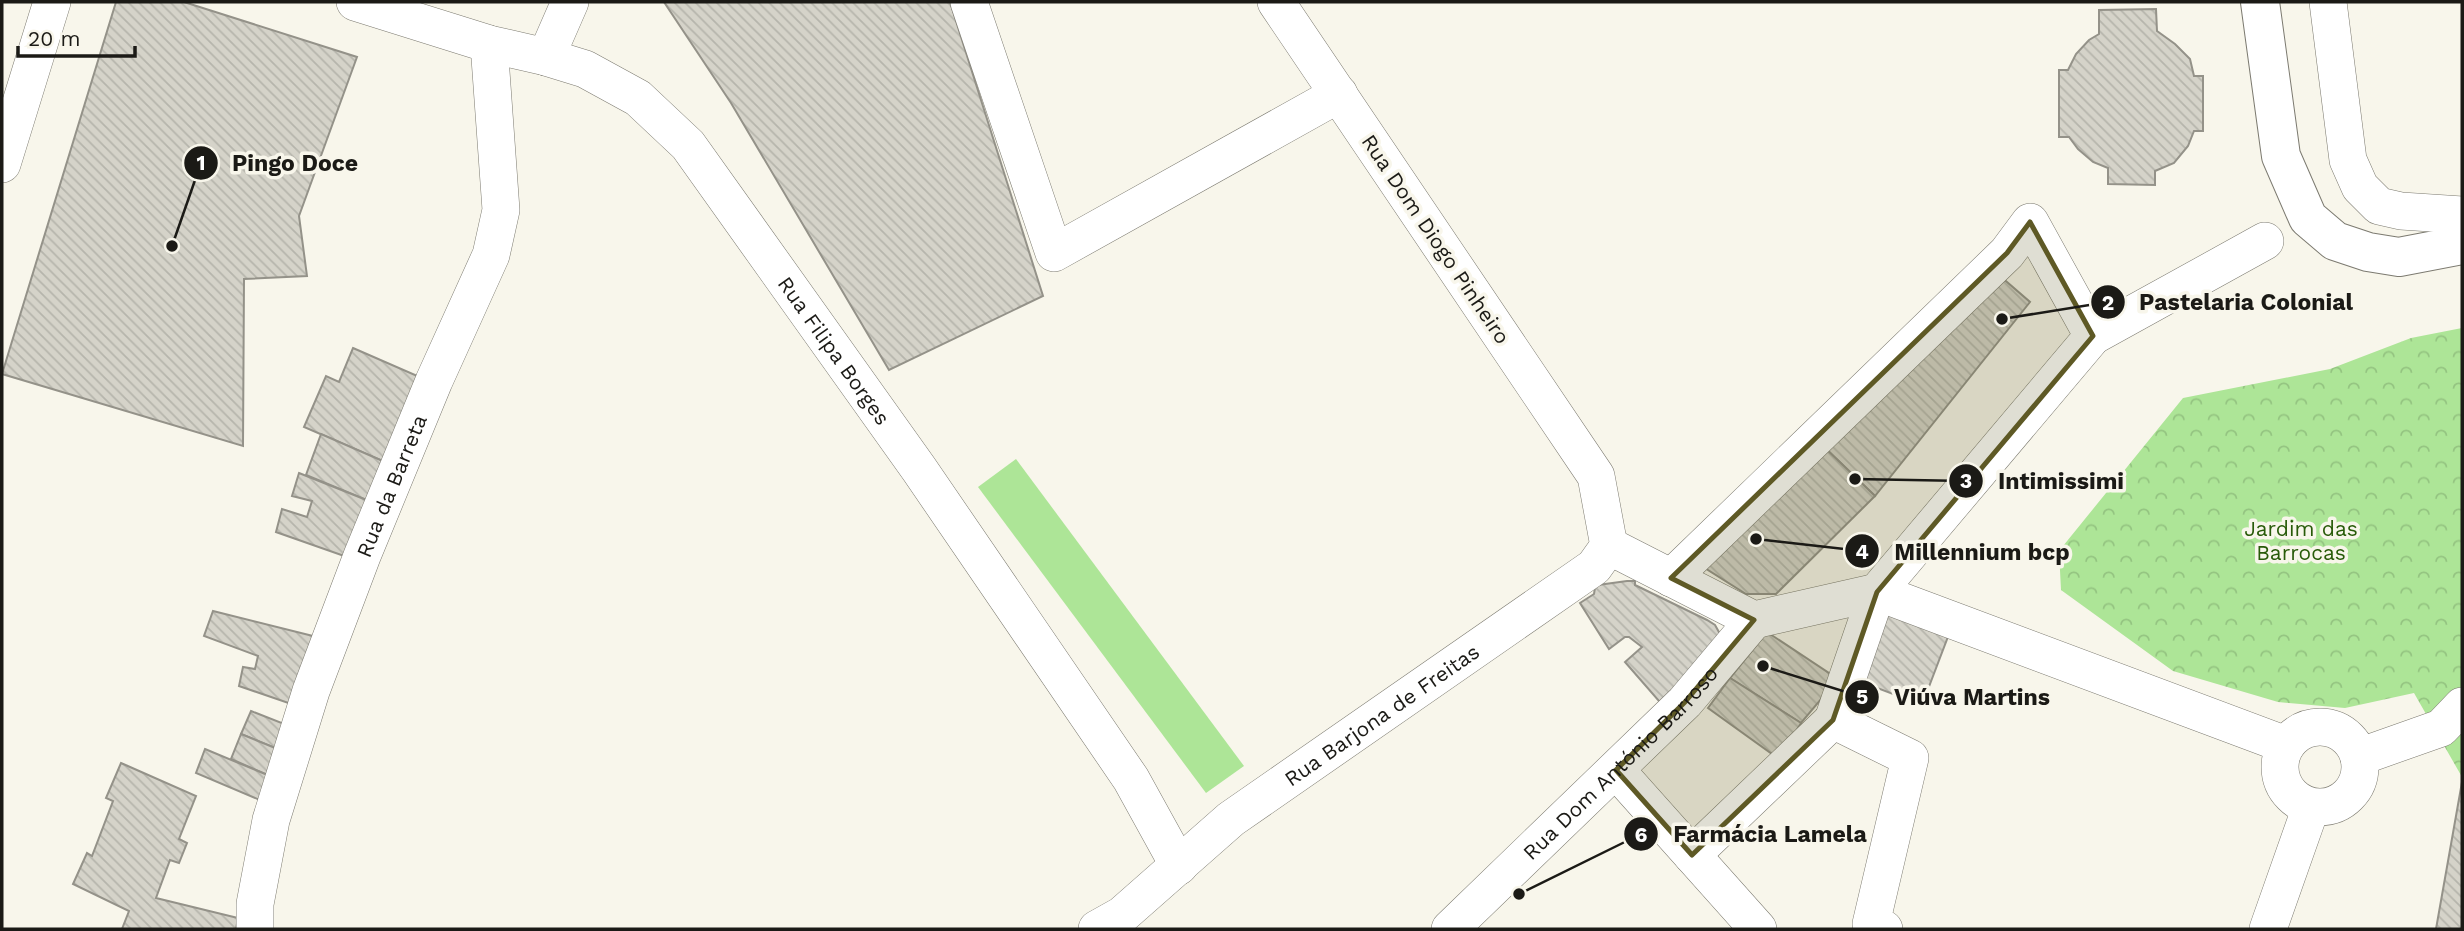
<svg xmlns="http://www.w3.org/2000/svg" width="2464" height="931" font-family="'Work Sans',sans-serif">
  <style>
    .grass { fill: #ade597 }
    .park { fill: url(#park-crowns) }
    .building { fill: url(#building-back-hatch); stroke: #949289; stroke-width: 2 }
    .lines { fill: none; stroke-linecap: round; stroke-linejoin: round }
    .street-casing { stroke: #7c7a70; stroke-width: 38 }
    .secondary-casing { stroke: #7c7a70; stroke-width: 40 }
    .street { stroke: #fff; stroke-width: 37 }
    .secondary { stroke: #fff; stroke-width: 38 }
    .marked { fill: #5e5925; fill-opacity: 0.2; stroke: #5e5925; stroke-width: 5; stroke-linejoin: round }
    .labels { text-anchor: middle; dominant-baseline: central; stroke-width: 7; stroke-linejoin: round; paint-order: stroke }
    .street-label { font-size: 21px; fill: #1b1a16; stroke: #f8f6eb }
    .park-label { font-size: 21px; fill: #285b09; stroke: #f8f6eb }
    .leader { fill: none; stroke: #1b1a16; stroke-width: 2.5 }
    .callout-dot { fill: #1b1a16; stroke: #f8f6eb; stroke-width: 2.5 }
    .mark-label { font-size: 21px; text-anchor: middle; font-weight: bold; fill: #fff }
    .callout-label { font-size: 23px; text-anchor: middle; font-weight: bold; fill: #1b1a16; stroke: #f8f6eb; stroke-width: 7; stroke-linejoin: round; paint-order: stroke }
  </style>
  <defs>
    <pattern id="park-crowns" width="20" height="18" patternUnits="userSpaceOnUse" patternTransform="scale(1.75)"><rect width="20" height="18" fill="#ade597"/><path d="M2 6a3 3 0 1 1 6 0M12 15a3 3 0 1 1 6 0" fill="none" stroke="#94c481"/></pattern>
    <pattern id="building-back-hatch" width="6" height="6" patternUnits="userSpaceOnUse" patternTransform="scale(1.75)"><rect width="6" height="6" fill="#d5d3c9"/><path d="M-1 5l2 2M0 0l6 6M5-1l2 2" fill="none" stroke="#b6b5ac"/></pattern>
  </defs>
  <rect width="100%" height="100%" fill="#f8f6eb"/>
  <path class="grass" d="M1016 459 1244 766 1206 793 978 487Z"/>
  <path class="park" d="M2462 328V777L2414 693 2345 708 2278 702 2173 671 2061 590 2059 551 2183 398 2330 369 2411 338Z"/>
  <g class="building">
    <path d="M116 2H184L357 57 299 216 307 276 244 279 243 446 2 374Z"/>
    <path d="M664 2H950L1043 296 889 370 731 103Z"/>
    <path d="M2156 9 2157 31 2175 44 2190 59 2194 76H2203V131H2194L2188 146 2174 163 2155 171V185L2108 184V168L2093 162 2078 149 2069 137H2059V70H2068L2076 54 2089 40 2099 34V10Z"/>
    <path d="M1992 269 2030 302 1875 496 1821 444Z"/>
    <path d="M353 348 422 378 385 462 304 427 326 376 339 382Z"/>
    <path d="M321 434 385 462 369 501 306 475Z"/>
    <path d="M1821 444 1875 496 1776 594H1746L1697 563Z"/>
    <path d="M299 473 369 501 347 557 276 532 282 509 307 517 312 501 292 496Z"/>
    <path d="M1627 581H1635V585L1707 620 1715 625 1720 634 1665 708 1625 662 1642 647 1629 637H1625L1609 649 1580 603 1594 594 1595 588 1598 585Z"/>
    <path d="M1886 609 1949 634 1922 705 1856 680Z"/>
    <path d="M213 611 321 638 300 707 239 686 243 667 255 669 258 656 204 636Z"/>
    <path d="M1767 632 1838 679 1801 723 1730 678Z"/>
    <path d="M1730 678 1801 723 1779 759 1708 708Z"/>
    <path d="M251 711 292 727 285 752 241 734Z"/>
    <path d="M241 734 285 752 277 779 231 759Z"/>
    <path d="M205 749 277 779 267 803 196 773Z"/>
    <path d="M121 763 196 796 179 839 187 843 179 863 170 860 156 898 238 918 236 929H122L129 911 73 884 87 853 92 856 113 801 106 798Z"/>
    <path d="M2462 782V929H2436Z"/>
  </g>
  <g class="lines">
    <defs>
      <g id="street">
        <path id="s1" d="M355 2 489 44 546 57 585 69 638 98 688 145 919 469 1131 779 1179 866"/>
        <path d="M969 2 1054 253 1339 94"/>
        <path d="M2328 2 2348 160 2360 187 2379 206 2401 211 2462 215"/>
        <path d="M546 57 570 2"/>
        <path d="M2 164 52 2"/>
        <path d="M2093 336 2265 241"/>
        <path d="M1609 546 1754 620 1877 592 2286 745"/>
        <path d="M1671 578 2007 253 2030 222 2093 336 1877 592 1833 720 1910 758 1871 924 1884 929"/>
        <circle cx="2320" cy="767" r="40"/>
        <path d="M2359 757 2441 728 2462 706"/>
        <path d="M1616 770 1758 929"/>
        <path d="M1692 855 1833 720"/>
        <path id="s2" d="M255 929V904L271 820 311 691 362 556 434 381 491 255 501 210 489 44"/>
        <path id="s3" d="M1097 929 1122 915 1231 819 1594 567 1609 546 1596 476 1276 2"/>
        <path id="s4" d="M1450 929 1685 702 1754 620"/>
        <path d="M2268 929 2311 807"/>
      </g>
      <path id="secondary" d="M2260 2 2281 156 2308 218 2335 241 2368 252 2399 257 2462 245"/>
    </defs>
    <use href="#street" class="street-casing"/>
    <use href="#secondary" class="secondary-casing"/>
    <use href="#street" class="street"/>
    <use href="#secondary" class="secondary"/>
  </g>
  <path class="marked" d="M2030 222 2093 336 1877 592 1833 720 1692 855 1616 770 1685 702 1754 620 1671 578 2007 253Z"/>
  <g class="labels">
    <g class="street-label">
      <text transform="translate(1436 239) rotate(56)">Rua Dom Diogo Pinheiro</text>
      <text stroke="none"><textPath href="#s1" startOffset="621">Rua Filipa Borges</textPath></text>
      <text stroke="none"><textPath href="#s2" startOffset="466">Rua da Barreta</textPath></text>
      <text stroke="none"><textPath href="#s3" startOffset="357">Rua Barjona de Freitas</textPath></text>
      <text stroke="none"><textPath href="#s4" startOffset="238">Rua Dom António Barroso</textPath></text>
    </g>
    <g class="park-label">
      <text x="2301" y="528">Jardim das<tspan x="2301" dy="24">Barrocas</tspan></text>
    </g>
  </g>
  <path class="leader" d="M172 246L201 163M2002 319L2108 302M1855 479L1966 481M1756 539L1862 551M1763 666L1862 697M1519 894L1641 834"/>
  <g class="callout-dot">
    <circle cx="172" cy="246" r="7"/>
    <circle cx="2002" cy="319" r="7"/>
    <circle cx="1855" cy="479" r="7"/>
    <circle cx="1756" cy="539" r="7"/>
    <circle cx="1763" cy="666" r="7"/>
    <circle cx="1519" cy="894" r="7"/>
    <circle cx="201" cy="163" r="18"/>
    <circle cx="2108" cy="302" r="18"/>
    <circle cx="1966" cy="481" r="18"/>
    <circle cx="1862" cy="551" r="18"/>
    <circle cx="1862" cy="697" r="18"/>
    <circle cx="1641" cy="834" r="18"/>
  </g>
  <g class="mark-label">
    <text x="201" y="170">1</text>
    <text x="2108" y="310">2</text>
    <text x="1966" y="488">3</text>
    <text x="1862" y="559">4</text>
    <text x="1862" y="704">5</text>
    <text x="1641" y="842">6</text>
  </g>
  <g class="callout-label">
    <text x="295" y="171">Pingo Doce</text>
    <text x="2246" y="310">Pastelaria Colonial</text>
    <text x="2061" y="489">Intimissimi</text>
    <text x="1982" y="560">Millennium bcp</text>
    <text x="1972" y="705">Viúva Martins</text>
    <text x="1770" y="842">Farmácia Lamela</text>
  </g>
  <rect width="2464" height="931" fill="none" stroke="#1b1a16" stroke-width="7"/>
  <path d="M18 46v10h117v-10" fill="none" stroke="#1b1a16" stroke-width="3.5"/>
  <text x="28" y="46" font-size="21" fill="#1b1a16" stroke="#f8f6eb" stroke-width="5" paint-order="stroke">20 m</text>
</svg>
